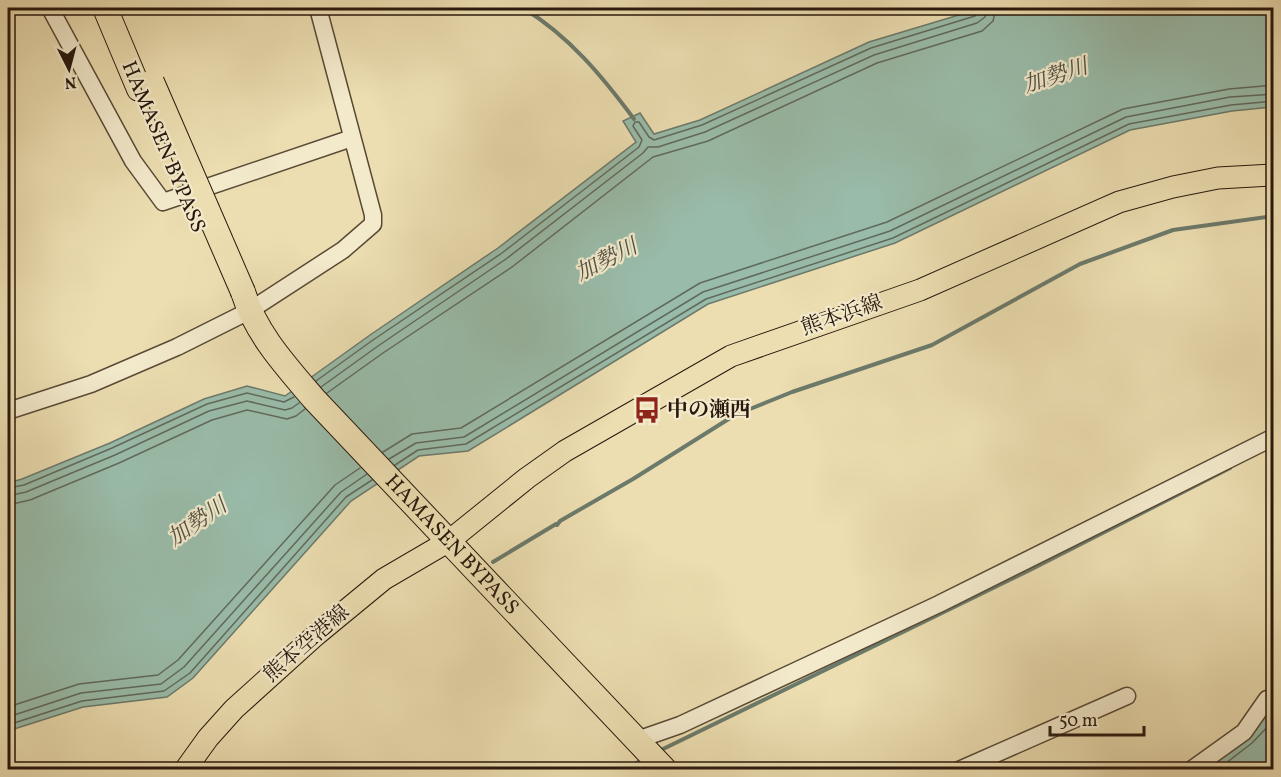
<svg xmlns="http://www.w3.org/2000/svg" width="1281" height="777" font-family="Vollkorn,'Noto Serif JP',serif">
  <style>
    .water { fill: #99bcaa; stroke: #6c7a6b; stroke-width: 1.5 }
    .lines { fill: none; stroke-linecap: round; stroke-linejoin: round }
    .shore { stroke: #606a5c; stroke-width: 1.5 }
    .stream { stroke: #6c7a6b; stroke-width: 4 }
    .minor-casing { stroke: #594a36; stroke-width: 19 }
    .major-casing { stroke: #28180d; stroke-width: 23 }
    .highway-casing { stroke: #28180d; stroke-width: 26 }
    .minor { stroke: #f3eacc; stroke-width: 16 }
    .major { stroke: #ecdeb1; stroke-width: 21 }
    .highway { stroke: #ecdeb1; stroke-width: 24 }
    .highway-bridge-casing { stroke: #28180d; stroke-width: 26; stroke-linecap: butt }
    .highway-bridge { stroke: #ecdeb1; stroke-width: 24 }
    .labels { text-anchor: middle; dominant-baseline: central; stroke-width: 4.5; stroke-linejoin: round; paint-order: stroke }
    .street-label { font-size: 21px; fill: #28180d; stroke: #f3eacc }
    .poi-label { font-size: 21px; font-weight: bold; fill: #28180d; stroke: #f3eacc; text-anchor: start }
    .water-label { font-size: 22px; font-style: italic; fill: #505144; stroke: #f3eacc }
  </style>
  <rect width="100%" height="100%" fill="#ecdeb1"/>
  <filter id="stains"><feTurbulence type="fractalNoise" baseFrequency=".00333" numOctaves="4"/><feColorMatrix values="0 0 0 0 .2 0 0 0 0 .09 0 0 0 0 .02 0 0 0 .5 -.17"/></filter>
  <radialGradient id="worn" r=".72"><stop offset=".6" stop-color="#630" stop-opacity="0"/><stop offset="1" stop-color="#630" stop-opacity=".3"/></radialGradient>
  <g class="water">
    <path d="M982 8H1273V107L1232 111 1130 130 895 243 708 304 468 451 419 456 351 501 193 678 167 697 83 707 8 731V483L22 479 110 443 204 399 247 386 285 396 370 335 498 248 636 142 623 121 640 113 654 134 700 120 869 42Z"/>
    <path d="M1273 700V769L1194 770Z"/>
  </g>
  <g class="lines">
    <g class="shore">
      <path d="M316 381 373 340 502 253 639 147 642 140 633 126 635 122H639L649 137 654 140 702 125 871 48 975 16 979 12V8"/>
      <path d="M321 387 378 346 506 259 643 153 648 147H658L705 132 874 55 977 23 985 17 987 8"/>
      <path d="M327 393 383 353 512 267 653 157 708 141 877 63 982 31 993 21 996 8"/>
      <path d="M383 452 412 434 461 428 700 283 887 222 1123 109 1229 89 1274 85"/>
      <path d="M389 459 416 443 464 437 703 292 890 231 1126 117 1230 97 1274 94"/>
      <path d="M395 465 418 450 466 444 706 299 893 238 1129 124 1231 105 1274 101"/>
      <path d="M8 488 24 485 112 448 207 404 247 393 284 402 294 397"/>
      <path d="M8 496 26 492 115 455 209 411 247 401 285 410 292 408 299 403"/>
      <path d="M8 505 30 500 119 463 212 420 247 410 287 419 296 416 305 409"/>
      <path d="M8 707 79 684 158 675 178 660 335 485 360 468"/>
      <path d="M8 717 81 693 161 684 184 667 341 492 367 474"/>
      <path d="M8 725 82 701 164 691 190 673 346 497 372 480"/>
      <path d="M1217 770 1252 743 1274 720"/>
    </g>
    <g class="stream">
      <path d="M523 8C569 36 602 76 634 119"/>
      <path d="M493 562 556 524 557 525 560 521 633 479 735 415 792 392 932 345 1080 264 1173 230 1274 216"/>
      <path d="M659 751 1030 570 1230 468"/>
      <path d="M623 770 644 759"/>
    </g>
    <defs>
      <g id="minor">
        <path d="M50 8 133 161 163 202 352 138"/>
        <path d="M8 411 91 384 177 347 249 311 343 250 373 224V215L318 8"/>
        <path d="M637 740 680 725 939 604 1274 437"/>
        <path d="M959 770 1127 696"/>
        <path d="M1191 770 1244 732 1267 699 1274 703"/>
      </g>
      <path id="major" d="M185 770 208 738 234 709 316 635 384 579 449 541 527 478 565 451 731 356 920 290 1119 202 1173 187 1218 178 1274 175"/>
      <g id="highway">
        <path d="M105 8 139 89"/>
        <path id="s1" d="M243 292C256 334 286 366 314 399L665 770"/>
      </g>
    </defs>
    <use href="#minor" class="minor-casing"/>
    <use href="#major" class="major-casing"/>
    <use href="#highway" class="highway-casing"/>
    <use href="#minor" class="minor"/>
    <use href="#major" class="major"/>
    <use href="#highway" class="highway"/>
    <defs>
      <path id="highway-bridge" d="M152 82 243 292"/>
    </defs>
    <use href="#highway-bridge" class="highway-bridge-casing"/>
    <use href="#highway-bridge" class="highway-bridge"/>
  </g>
  <defs>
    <symbol id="bus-bare" viewBox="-9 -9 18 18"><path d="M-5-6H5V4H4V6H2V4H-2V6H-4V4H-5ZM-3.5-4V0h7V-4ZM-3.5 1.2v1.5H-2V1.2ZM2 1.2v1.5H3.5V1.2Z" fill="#8f2418" stroke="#f3eacc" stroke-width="2.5" paint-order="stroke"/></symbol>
  </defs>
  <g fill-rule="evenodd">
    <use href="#bus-bare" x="628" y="391" width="38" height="38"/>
  </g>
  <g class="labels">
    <g class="street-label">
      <text transform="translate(163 147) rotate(67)">HAMASEN BYPASS</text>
      <text transform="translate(842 316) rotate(-19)">熊本浜線</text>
      <text stroke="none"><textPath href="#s1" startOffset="330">HAMASEN BYPASS</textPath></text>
      <text transform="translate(307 644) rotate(-41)">熊本空港線</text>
    </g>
    <g class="poi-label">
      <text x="667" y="410">中の瀬西</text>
    </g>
    <g class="water-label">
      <text transform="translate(1056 77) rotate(-18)">加勢川</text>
      <text transform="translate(607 261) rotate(-27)">加勢川</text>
      <text transform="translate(198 523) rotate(-35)">加勢川</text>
    </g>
  </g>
  <rect width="1281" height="777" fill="none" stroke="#ecdeb1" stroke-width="30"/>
  <rect x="9" y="9" width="1263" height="759" fill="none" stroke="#28180d" stroke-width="3"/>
  <rect x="15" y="15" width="1251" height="747" fill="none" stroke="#28180d" stroke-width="1.5"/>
  <g transform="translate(69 69) rotate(174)" stroke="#f3eacc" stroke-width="4.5" paint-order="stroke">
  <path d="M0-4.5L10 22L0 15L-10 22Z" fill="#28180d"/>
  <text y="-9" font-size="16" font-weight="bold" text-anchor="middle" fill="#28180d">N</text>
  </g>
  <path d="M1050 726v9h94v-9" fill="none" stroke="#28180d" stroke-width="3"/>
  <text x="1059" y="726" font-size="18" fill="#28180d" stroke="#f3eacc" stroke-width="4.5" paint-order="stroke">50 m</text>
  <rect width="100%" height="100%" filter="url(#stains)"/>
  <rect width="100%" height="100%" fill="url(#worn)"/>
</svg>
